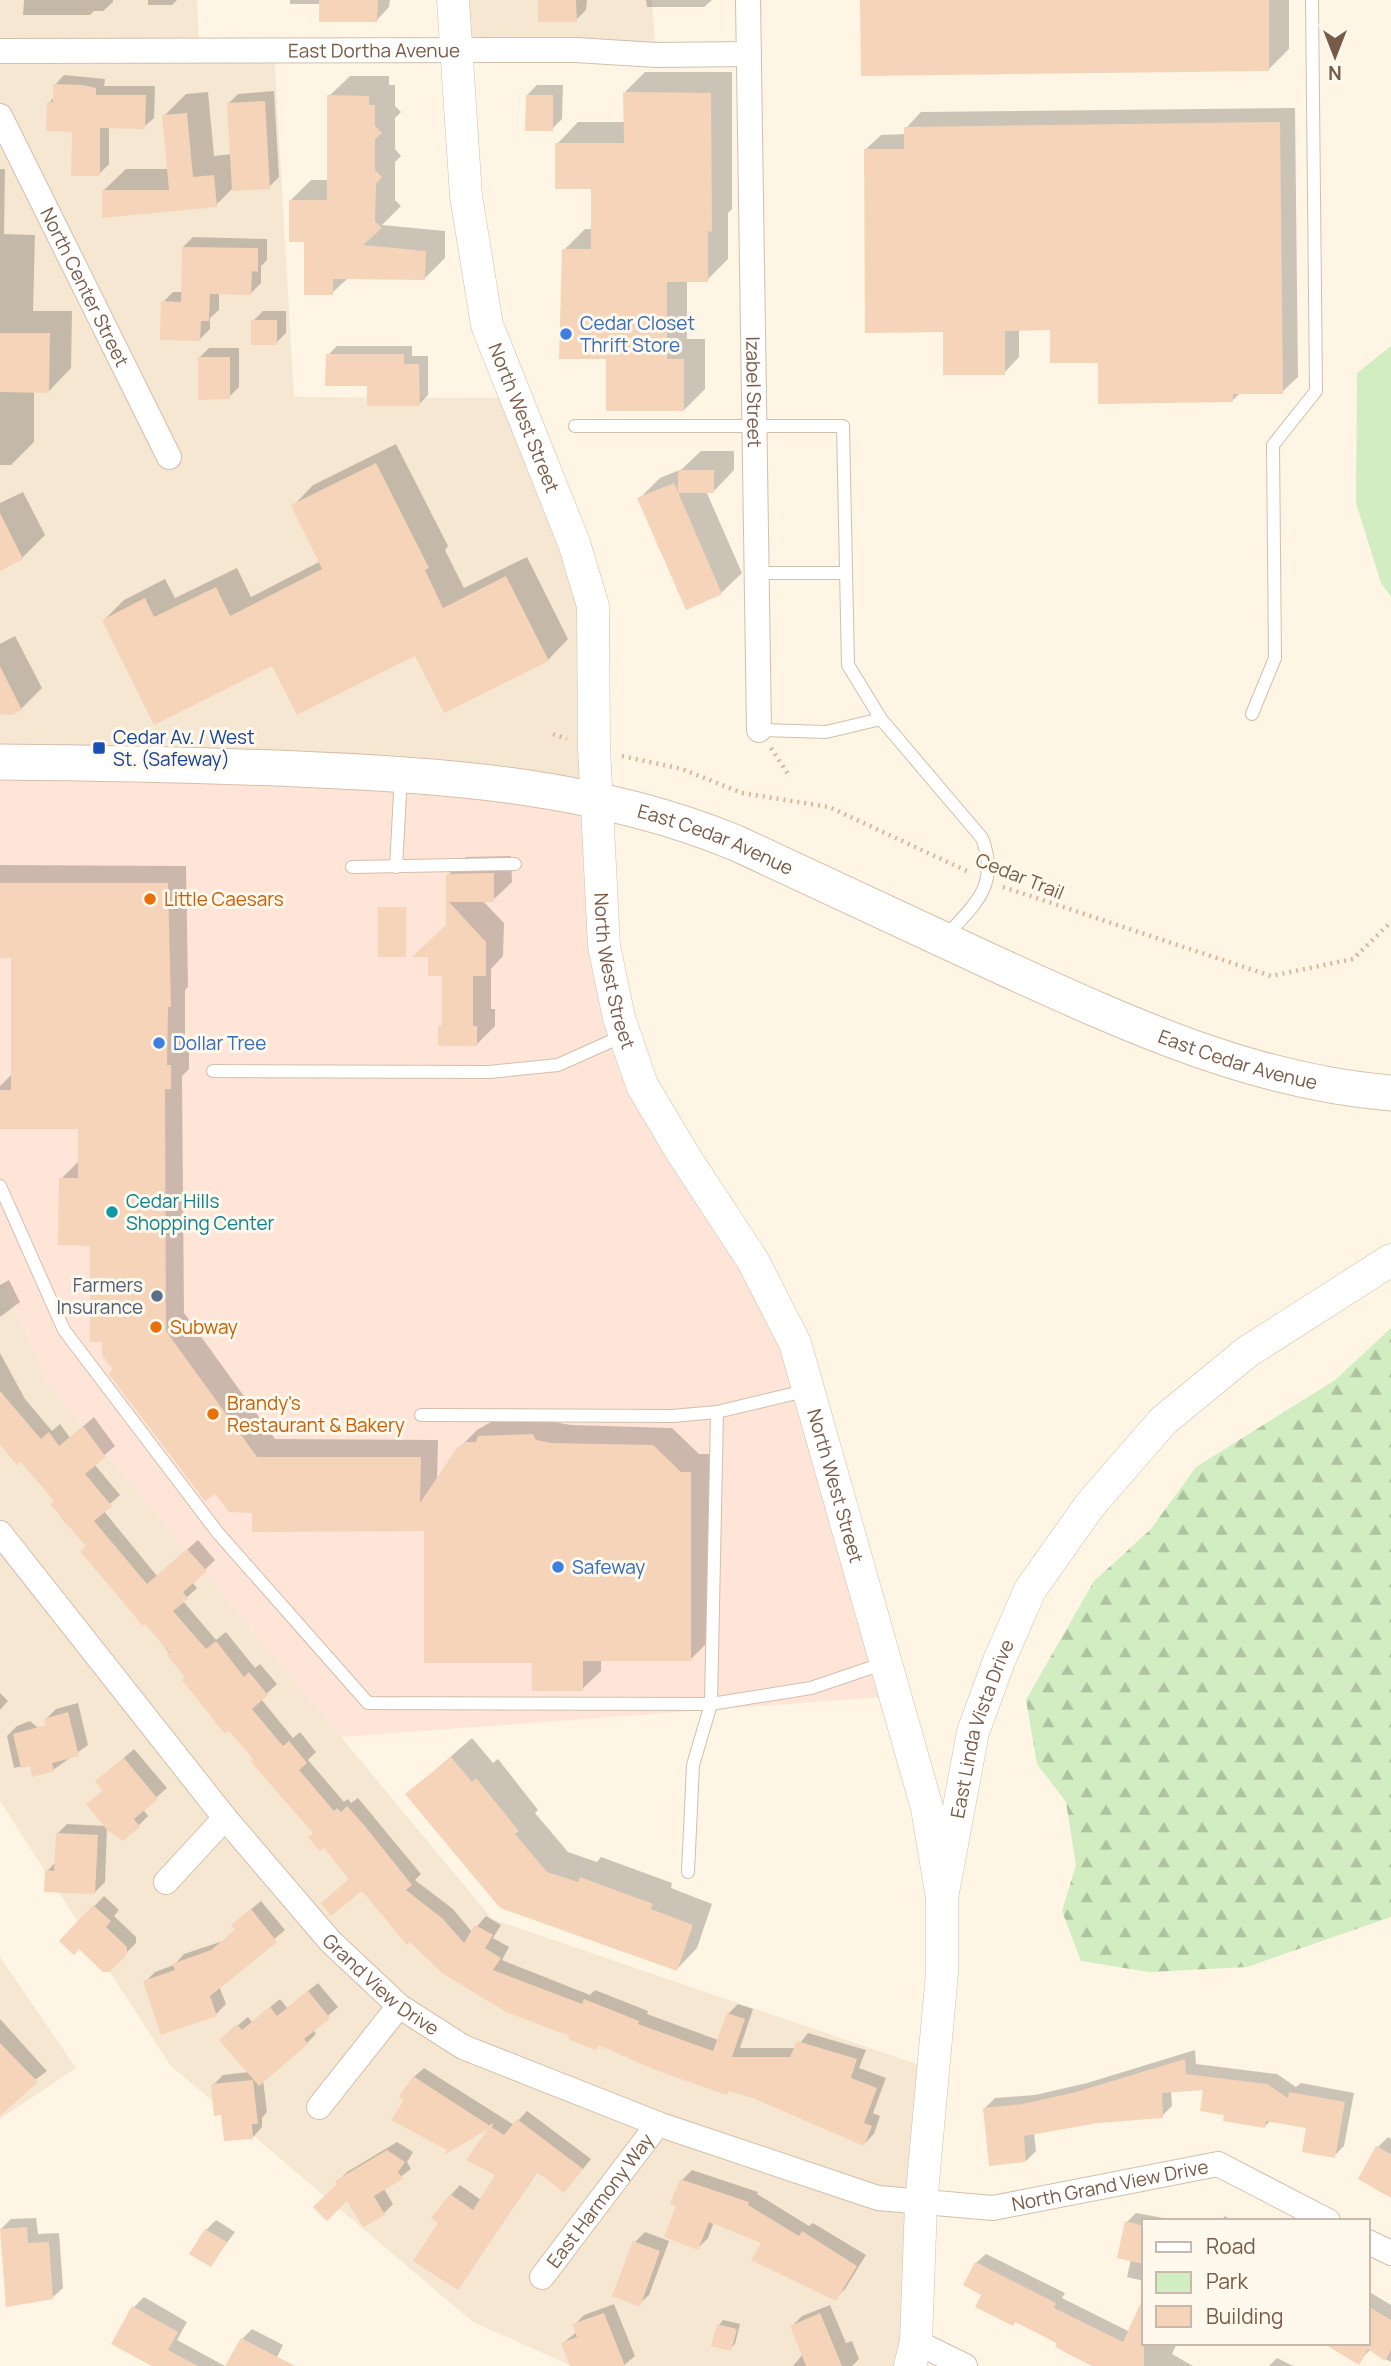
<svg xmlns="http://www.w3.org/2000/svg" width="1391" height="2366" font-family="Manrope,sans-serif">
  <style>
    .residential { fill: #f6e7d2 }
    .commercial { fill: #ffe5d7 }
    .green { fill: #d1edc1 }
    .forest { fill: url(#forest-firs) }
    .shadow { fill: #0003 }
    .building { fill: #f5d4b9 }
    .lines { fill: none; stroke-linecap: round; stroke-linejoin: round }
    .service-casing { stroke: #d2bfac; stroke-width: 14 }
    .minor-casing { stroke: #d2bfac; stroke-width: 26 }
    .tertiary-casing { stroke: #d2bfac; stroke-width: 33 }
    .secondary-casing { stroke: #d6bfa9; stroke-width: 37 }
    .path { stroke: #dab79c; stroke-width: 4.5; stroke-dasharray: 2 5; stroke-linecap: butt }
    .service { stroke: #fff; stroke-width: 12 }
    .minor { stroke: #fff; stroke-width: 24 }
    .tertiary { stroke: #fff; stroke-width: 32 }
    .secondary { stroke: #fff; stroke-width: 35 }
    .shop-dot { fill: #3f7fe0; stroke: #fff8ec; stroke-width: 2.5 }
    .transit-dot { fill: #1a4fb4; stroke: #fff8ec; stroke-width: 2.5 }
    .food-dot { fill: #e8710a; stroke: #fff8ec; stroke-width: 2.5 }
    .culture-dot { fill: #0f9aa8; stroke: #fff8ec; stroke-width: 2.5 }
    .service-dot { fill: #5c6f8a; stroke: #fff8ec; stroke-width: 2.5 }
    .labels { text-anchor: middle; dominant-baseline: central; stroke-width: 6; stroke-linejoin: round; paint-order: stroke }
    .street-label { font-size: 19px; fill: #785b47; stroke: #fff8ec }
    .shop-label { font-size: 19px; fill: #366cbe; stroke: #fff8ec; text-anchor: start }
    .transit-label { font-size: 19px; fill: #164399; stroke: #fff8ec; text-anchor: start }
    .food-label { font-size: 19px; fill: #c56008; stroke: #fff8ec; text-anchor: start }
    .culture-label { font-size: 19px; fill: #0d838f; stroke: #fff8ec; text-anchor: start }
    .service-label { font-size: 19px; fill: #4e5e75; stroke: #fff8ec; text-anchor: end }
  </style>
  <defs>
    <pattern id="forest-firs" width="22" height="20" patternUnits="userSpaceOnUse" patternTransform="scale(1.75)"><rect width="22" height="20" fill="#d1edc1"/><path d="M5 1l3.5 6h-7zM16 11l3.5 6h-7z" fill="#aec39f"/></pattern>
  </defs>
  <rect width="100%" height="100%" fill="#fef5e4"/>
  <g class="residential">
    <path d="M0 0H197L199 51 274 52 294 397 516 398 574 543 598 800 0 763Z"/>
    <path d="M452 0H652L656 55 456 52Z"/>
    <path d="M0 1274 48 1384 492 1919 934 2070 910 2366H572L473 2322 170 2065 0 1801Z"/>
    <path d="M0 1957 76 2068 0 2119Z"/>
  </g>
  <path class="commercial" d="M0 762 598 800 625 1034 753 1261 897 1696 341 1737 48 1384 0 1274Z"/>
  <path class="green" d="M1391 346V597L1381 583 1356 503 1357 373Z"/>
  <path class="forest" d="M1391 1328V1917L1247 1967 1149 1972 1081 1961 1062 1911 1076 1865 1066 1802 1037 1764 1026 1700 1094 1581 1151 1529 1196 1467 1335 1380Z"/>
  <g class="shadow">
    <path d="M24 0H113V2L103 11H94L90 15H23Z"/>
    <path d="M148 0H177L172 5H148Z"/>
    <path d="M290 0H390L389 7 377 20 321 4H290Z"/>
    <path d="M539 0H587L586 10 576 20Z"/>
    <path d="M646 0H712L704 7H647Z"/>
    <path d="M861 0H1289V49L1269 69Z"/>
    <path d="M645 72H732V209L728 213V259L707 280H687V339H705V389L684 410 607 358 564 250 585 229H593V188L557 144 578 122H625L624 93Z"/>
    <path d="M64 75 105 79 104 86H155L154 118 144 127H109V164L99 174 73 130 49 103 54 97 55 85Z"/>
    <path d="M350 76H389V85H395V106L401 112 395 118V149L401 156 395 162V200L401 206 382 225 445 231V258L424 279 348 278 332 293 306 240 291 200 311 180H329V96Z"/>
    <path d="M537 85H563L562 119 552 129 527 95Z"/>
    <path d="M274 91 279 177 269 187 232 189 216 205 103 191 126 169H169L164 116 186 94 208 92 214 156 232 154 228 104 238 94Z"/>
    <path d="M1295 108 1298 377 1282 392 1240 393 1233 400 1100 361 1051 329H1019V357L1004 373 944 330 865 150 881 135 906 134V128L921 112Z"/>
    <path d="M0 169H5L4 234 35 235 33 311H72L71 368 49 391H34V442L11 465H0Z"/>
    <path d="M193 237 267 239V260L261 266V283L251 293 219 292V310L210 318V329L200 339 163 302 173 292H183V247Z"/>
    <path d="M263 311H286V333L276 343 253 321Z"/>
    <path d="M337 346H412V356H428V395L419 404 369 384 328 355Z"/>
    <path d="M209 348H239V387L229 397 199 358Z"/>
    <path d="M396 444 448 546 445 550 464 588 527 557 568 639 548 660 416 653 273 664 104 620 124 600 165 579 175 598 237 568 251 597 321 561 293 506 313 485Z"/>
    <path d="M701 451H734V470L714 491H706L742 573 721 593 639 499 660 478 682 469Z"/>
    <path d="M23 492 45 535 22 558 0 569V503Z"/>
    <path d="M15 636 42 688 21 709 0 712V644Z"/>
    <path d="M511 856 512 882 493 900H482L504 923 503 956 491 969V1009H495V1026L476 1045 440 1027 444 1023 448 875 466 857Z"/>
    <path d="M0 865 186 866 188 987 185 990V1048H189V1069L182 1076 184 1313 275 1439 438 1440 437 1480 458 1449 477 1430 498 1418 551 1417 554 1422 571 1425 672 1428 699 1454H709V1641L691 1659H601V1671L582 1689 533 1661 426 1529 254 1511 114 1369 91 1244 61 1179 79 1161 80 1127H0V1086L13 1073V956H0Z"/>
    <path d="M9 1280 20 1302 0 1317V1285Z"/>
    <path d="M0 1353 25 1399 52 1431 60 1424 70 1438 94 1417 115 1446 94 1464 120 1495 103 1510 157 1576 198 1540 215 1560 192 1582 197 1588 183 1601 216 1640 226 1632 255 1668 260 1664 277 1684 261 1699 293 1738 300 1732 316 1752 308 1760 344 1802 348 1799 351 1803 358 1798 421 1874 415 1880 453 1909 472 1932 486 1916 501 1925 493 1938 509 1947 502 1960 590 1995 595 1990 648 2011 647 2014 718 2040 728 2014 738 2004 753 2009 740 2048H796L808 2033 866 2050 859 2068 886 2078 873 2113 880 2116 874 2134 864 2144 753 2096 729 2090 726 2093 600 2044 596 2048 351 1878 187 1677 88 1545 64 1521 52 1504 56 1500 0 1439Z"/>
    <path d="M0 1693 8 1701 0 1710Z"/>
    <path d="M78 1703 88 1745 53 1770 31 1764 14 1768 7 1736 17 1726 30 1721 51 1739 46 1719 56 1709Z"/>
    <path d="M472 1738 493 1763 498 1759 538 1810 535 1813 568 1852 597 1862 601 1857 672 1883 671 1888 712 1904 697 1948 677 1969 408 1794Z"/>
    <path d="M134 1749 167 1788 143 1809 148 1816 139 1825 107 1828 105 1882 95 1892 47 1871 56 1862 57 1834 67 1824 106 1826 98 1795 104 1790 108 1772Z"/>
    <path d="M104 1896 119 1910 114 1916 136 1937V1943L109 1970 79 1947 61 1941Z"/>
    <path d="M261 1901 285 1930 219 1986 226 2004 216 2014 145 1982 155 1972 174 1965 184 1954 223 1941 236 1929 243 1916Z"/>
    <path d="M318 1983 338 2007 313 2029 316 2034 307 2043 263 2080 267 2112 262 2118V2127L253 2137 223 2113 213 2085 223 2075 249 2072 231 2031 248 2017 252 2022 280 1999 287 2008Z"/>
    <path d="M0 2019 47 2071 0 2106Z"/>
    <path d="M1195 2050 1196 2064 1277 2074 1296 2087 1301 2083 1354 2093 1344 2146 1334 2156 1308 2127 1271 2120 1265 2126 1226 2113 1205 2088 1171 2091 1172 2106 1162 2116 1098 2121 1034 2133 1036 2151 1026 2161 985 2108 995 2098 1035 2095 1087 2083Z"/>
    <path d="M424 2068 514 2125 527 2111 591 2159 573 2181 538 2171 458 2288 441 2223 451 2195 460 2185 481 2200 498 2175 468 2159 494 2123 450 2149 406 2100 414 2077Z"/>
    <path d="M1388 2137 1391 2139V2196L1360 2178 1378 2147Z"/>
    <path d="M397 2142 413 2152 407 2162 411 2169 384 2189 393 2204 384 2213 338 2181 347 2172Z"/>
    <path d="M692 2170 758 2192 757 2194 809 2226 813 2223 866 2255 845 2289 835 2299 764 2242 714 2222 708 2238 698 2248 679 2205 682 2180Z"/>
    <path d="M1136 2213 1180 2221H1144V2281L1127 2277 1131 2259 1127 2222Z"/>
    <path d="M1225 2216 1233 2221H1220Z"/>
    <path d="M36 2218 38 2234 59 2233 63 2288 52 2298 1 2229 11 2219Z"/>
    <path d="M216 2220 235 2232 210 2265 206 2230Z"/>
    <path d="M645 2232 669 2241 649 2295 639 2304 635 2242Z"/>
    <path d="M986 2254 1065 2293 1062 2298 1130 2332 1144 2301V2343H1177L1172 2354 1193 2366H1096L1017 2320 1013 2324 984 2294 976 2263Z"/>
    <path d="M1368 2291 1391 2305V2362L1370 2350 1358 2362 1368 2343Z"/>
    <path d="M144 2297 187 2322 177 2340 225 2366H156L134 2307Z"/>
    <path d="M614 2304 635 2356 623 2366H572L563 2343 577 2332 574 2325 584 2315Z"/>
    <path d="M830 2305 846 2343 852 2341 859 2359 852 2366H793L803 2354 792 2326 802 2316Z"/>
    <path d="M723 2320 740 2324 735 2344 730 2349 719 2325Z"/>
    <path d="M252 2329 283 2345 276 2359 288 2366H227L242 2339Z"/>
    <path d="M1277 2358 1293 2366H1269Z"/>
  </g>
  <g class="building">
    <path d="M319 0H378L377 22H319Z"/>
    <path d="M538 0H576L577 22H538Z"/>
    <path d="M860 0H1269V71L861 76Z"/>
    <path d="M53 84 83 85 96 88V95H146L145 129 100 128V176H71L72 132 46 131 47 102H53Z"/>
    <path d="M623 92 711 93 712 232 708 231V282H667V359H684V411H606V359H559L562 249H591V189H555V143H624Z"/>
    <path d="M327 95 369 96V105H375V126L382 133 375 139V170L382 177 376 184 375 221 382 228 363 245 426 251 425 280 333 279V295H304V242H289V200H327Z"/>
    <path d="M526 95H553V131H525Z"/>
    <path d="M265 101 270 189 232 191 227 103Z"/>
    <path d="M187 113 193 177 214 175 217 207 102 218V190H169L162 115Z"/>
    <path d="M1280 122 1283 394H1233V402L1098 404V363H1050V330L1005 331V375H943V332L865 333 864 149H904V127Z"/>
    <path d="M182 247 258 248V272L252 271 251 295 210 294 209 321H201L200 341 160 340 161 301 181 302Z"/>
    <rect x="251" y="320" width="26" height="25"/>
    <path d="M0 333H50L49 393 0 392Z"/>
    <path d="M326 354H404V364H419L420 406H367V386H325Z"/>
    <path d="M198 357H230V399L198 400Z"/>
    <path d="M376 463 429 568 425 570 443 608 506 576 549 661 444 713 415 656 297 715 272 666 154 725 102 620 145 598 154 617 216 587 230 616 322 569 291 505Z"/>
    <rect x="678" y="470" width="36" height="23"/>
    <path d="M674 483 722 594 686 610 637 498Z"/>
    <path d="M0 513 23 559 0 571Z"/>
    <path d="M0 666 22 710 12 715 0 714Z"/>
    <path d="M494 873V902H449L486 942V976H473V1026H477V1046H438V1026H442V976H428V957H412L446 925V874Z"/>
    <path d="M0 883H168L171 1007H168L167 1065H171V1089H165L166 1331 257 1457H421L420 1503 457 1448 466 1442H476L478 1436 533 1434 536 1440 552 1443 653 1445 681 1472H691V1661H583V1691H532V1663H424V1531L252 1532V1513L229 1512 215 1494 205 1501 108 1373 113 1370 102 1355V1342H90V1246L58 1245 59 1178H78V1129H0V1090H11V958H0Z"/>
    <rect x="378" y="907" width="28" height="50"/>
    <path d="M0 1391 41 1439 49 1432 59 1446 83 1426 106 1457 85 1474 112 1506 94 1521 147 1584 187 1549 207 1571 183 1592 188 1599 173 1611 206 1649 216 1641 244 1677 249 1672 268 1695 252 1709 283 1746 289 1741 307 1763 299 1770 334 1811 337 1808 341 1812 347 1806 364 1825 412 1885 406 1890 443 1919 464 1943 475 1925 493 1935 485 1948 501 1958 493 1970 582 2004 584 1999 639 2021 638 2024 713 2051 727 2013 745 2019 732 2057H790L797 2041 857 2059 851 2078 877 2088 864 2123 872 2126 864 2146 753 2098 728 2091 727 2095 658 2071 598 2045 596 2050 568 2039 570 2036 506 2012 442 1973 410 1942 407 1945 362 1891 331 1916 321 1903 349 1879 324 1848 320 1851 308 1837 313 1833 251 1762 253 1759 229 1731 225 1734 182 1680 185 1677 167 1655 170 1653 145 1624 143 1626 80 1551 86 1546 50 1504 54 1501 21 1462 17 1465 0 1445Z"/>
    <path d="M68 1712 79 1756 52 1763 54 1771 32 1777 30 1766 21 1768 13 1734 46 1725 44 1719Z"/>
    <path d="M451 1757 472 1782 476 1778 519 1831 515 1834 547 1872 578 1882 580 1877 653 1904 651 1909 693 1925 677 1971 500 1908 405 1794Z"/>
    <path d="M124 1758 158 1799 134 1819 140 1827 123 1841 108 1831 86 1804 103 1791 95 1781Z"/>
    <path d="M56 1833 98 1835 95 1894 44 1892 45 1870 54 1871Z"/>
    <path d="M93 1905 111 1921 106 1927 127 1947V1954L110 1972H103L79 1949 74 1955 59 1941Z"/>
    <path d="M251 1909 277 1942 210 1996 217 2016 161 2035 143 1981 175 1970 172 1964 211 1950 235 1930 231 1925Z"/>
    <path d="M308 1991 330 2018 304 2039 308 2044 259 2086 219 2040 237 2024 242 2030 270 2007 277 2016Z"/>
    <path d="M0 2043 38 2082 0 2116Z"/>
    <path d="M1185 2059 1186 2074 1267 2084 1288 2098 1289 2092 1345 2102 1335 2158 1302 2152 1306 2128 1266 2121 1265 2128 1223 2121 1224 2115 1200 2111 1203 2090 1162 2093 1163 2118 1098 2123 1024 2136 1026 2162 989 2166 983 2108 1023 2104 1076 2092Z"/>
    <path d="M413 2076 504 2135 517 2119 583 2169 564 2193 537 2172 458 2290 413 2261 438 2223 431 2218 450 2194 473 2210 495 2175 466 2160 488 2129 444 2155 447 2150 391 2120 404 2100 399 2097Z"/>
    <path d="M253 2080 258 2124H252L253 2139 224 2141 221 2115 214 2116 211 2084Z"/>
    <path d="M1376 2146 1391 2154V2198L1358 2179Z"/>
    <path d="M387 2150 405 2162 398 2172 403 2179 374 2196 385 2215 363 2227 347 2201 327 2221 313 2207 337 2184 335 2181Z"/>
    <path d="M680 2179 749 2202 748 2205 799 2236 802 2231 857 2266 836 2301 751 2260 761 2243 709 2222 698 2250 664 2237 676 2206 670 2204Z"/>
    <path d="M1125 2221 1144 2226V2264L1117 2258Z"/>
    <path d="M27 2227 28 2243 49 2242 53 2299 6 2307 0 2229Z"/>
    <path d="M205 2229 227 2242 211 2267 189 2254Z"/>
    <path d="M633 2241 660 2251 640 2307 612 2296Z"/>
    <path d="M975 2262 1056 2303 1054 2308 1123 2342 1144 2296V2366H1092L1055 2347 1057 2343 1015 2322 1013 2326 975 2307 981 2295 963 2285Z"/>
    <path d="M132 2306 178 2332 168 2350 198 2366H152L111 2344Z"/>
    <path d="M1368 2306 1391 2320V2350L1385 2361 1368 2349 1359 2365 1323 2343H1368Z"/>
    <path d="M604 2313 625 2366H570L561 2343 577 2337 572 2324Z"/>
    <path d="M820 2313 842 2366H806L790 2326Z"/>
    <path d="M717 2324 737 2329 731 2351 711 2346Z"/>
    <path d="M241 2338 295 2366H225Z"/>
  </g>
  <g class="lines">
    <defs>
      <g id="service">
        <path d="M575 426H843L848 665 881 719"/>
        <path d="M757 573H846"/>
        <path d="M1252 714 1275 658 1273 445 1316 391 1312 0"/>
        <path d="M759 730 826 732 881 719 982 838C1000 885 975 904 946 936"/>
        <path d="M352 867 515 864"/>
        <path d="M396 867 401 776"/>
        <path d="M213 1071 489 1072 558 1065 625 1035"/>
        <path d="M0 1186 64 1330 218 1533 368 1703 711 1704 811 1688 885 1663"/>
        <path d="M421 1415 672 1416 717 1412 809 1390"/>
        <path d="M688 1872 693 1765 711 1704 717 1412"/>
      </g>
      <g id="minor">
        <path id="s1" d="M748 0 759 730"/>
        <path id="s2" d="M0 51 576 50 656 55 749 54"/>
        <path id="s3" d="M0 116 169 457"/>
        <path id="s4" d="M0 1533 225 1818 330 1941 399 2006 463 2047 658 2124 878 2198 993 2208 1218 2164 1328 2221"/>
        <path d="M166 1882 225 1818"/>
        <path d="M319 2107 399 2006"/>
        <path d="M1368 2242 1391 2253"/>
        <path id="s5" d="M542 2277 658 2124"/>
        <path d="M916 2342 965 2366"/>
      </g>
      <g id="tertiary">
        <path id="s6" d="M453 0 466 196 487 325 574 543 593 606 594 747 604 946 619 1018 642 1085 683 1154 753 1261 795 1343 927 1808 942 1898"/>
        <path id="s7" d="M910 2366 916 2342 921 2204 942 1973V1898L973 1732 999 1661 1030 1590 1090 1505 1163 1421 1247 1352 1391 1260"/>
      </g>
      <g id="secondary">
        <path id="s8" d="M0 762C99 763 199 765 298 769 446 775 598 786 736 843 824 884 912 925 1000 966 1125 1023 1252 1082 1391 1093"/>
      </g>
    </defs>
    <use href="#service" class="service-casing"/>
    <use href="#minor" class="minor-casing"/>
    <use href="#tertiary" class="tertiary-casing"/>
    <use href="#secondary" class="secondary-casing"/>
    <g class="path">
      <path d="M553 734 567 739"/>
      <path d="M771 748 788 774"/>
      <path d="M622 756 682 769 742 793 829 807 969 872"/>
      <path d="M1003 887 1271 976 1353 959 1391 922"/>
    </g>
    <use href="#service" class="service"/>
    <use href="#minor" class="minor"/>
    <use href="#tertiary" class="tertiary"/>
    <use href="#secondary" class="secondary"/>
  </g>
  <g class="shop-dot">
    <circle cx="566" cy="334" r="7"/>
    <circle cx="159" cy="1043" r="7"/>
    <circle cx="558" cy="1567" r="7"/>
  </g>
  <rect class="transit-dot" x="92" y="741" width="14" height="14" rx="3.5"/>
  <g class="food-dot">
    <circle cx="150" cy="899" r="7"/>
    <circle cx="156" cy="1327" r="7"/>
    <circle cx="213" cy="1414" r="7"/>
  </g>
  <circle class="culture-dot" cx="112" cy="1212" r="7"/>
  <circle class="service-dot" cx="157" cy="1296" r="7"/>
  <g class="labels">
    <g class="street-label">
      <text stroke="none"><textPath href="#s2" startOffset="374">East Dortha Avenue</textPath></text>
      <text stroke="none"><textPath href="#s3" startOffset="191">North Center Street</textPath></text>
      <text stroke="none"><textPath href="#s1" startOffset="392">Izabel Street</textPath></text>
      <text stroke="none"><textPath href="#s6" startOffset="427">North West Street</textPath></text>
      <text stroke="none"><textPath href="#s8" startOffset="724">East Cedar Avenue</textPath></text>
      <text transform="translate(1020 876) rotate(22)">Cedar Trail</text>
      <text stroke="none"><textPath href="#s6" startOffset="994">North West Street</textPath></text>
      <text stroke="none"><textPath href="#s8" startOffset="1292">East Cedar Avenue</textPath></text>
      <text stroke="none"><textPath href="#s6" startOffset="1561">North West Street</textPath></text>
      <text stroke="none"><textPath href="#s7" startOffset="644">East Linda Vista Drive</textPath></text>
      <text stroke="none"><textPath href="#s4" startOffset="592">Grand View Drive</textPath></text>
      <text stroke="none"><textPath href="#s4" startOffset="1372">North Grand View Drive</textPath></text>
      <text stroke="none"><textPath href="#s5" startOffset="96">East Harmony Way</textPath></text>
    </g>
    <g class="shop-label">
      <text x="580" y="323">Cedar Closet<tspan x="580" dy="22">Thrift Store</tspan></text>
      <text x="173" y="1043">Dollar Tree</text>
      <text x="572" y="1567">Safeway</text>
    </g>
    <g class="transit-label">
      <text x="113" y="737">Cedar Av. / West<tspan x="113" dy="22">St. (Safeway)</tspan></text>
    </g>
    <g class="food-label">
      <text x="164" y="899">Little Caesars</text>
      <text x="170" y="1327">Subway</text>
      <text x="227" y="1403">Brandy's<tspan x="227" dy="22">Restaurant &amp; Bakery</tspan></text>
    </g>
    <g class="culture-label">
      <text x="126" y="1201">Cedar Hills<tspan x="126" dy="22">Shopping Center</tspan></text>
    </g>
    <g class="service-label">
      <text x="143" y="1285">Farmers<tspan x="143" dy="22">Insurance</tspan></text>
    </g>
  </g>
  <rect x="1142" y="2219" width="228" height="126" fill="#fff8ec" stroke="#c9b9aa" stroke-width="2"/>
  <rect x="1156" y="2242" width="35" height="10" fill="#ffffff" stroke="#c9b9aa" stroke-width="2"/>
  <text x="1206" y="2254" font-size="21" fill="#785b47">Road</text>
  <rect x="1156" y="2272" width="35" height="21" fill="#d1edc1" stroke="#c9b9aa" stroke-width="2"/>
  <text x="1206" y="2289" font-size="21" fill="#785b47">Park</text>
  <rect x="1156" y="2306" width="35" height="21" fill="#f5d4b9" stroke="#c9b9aa" stroke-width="2"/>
  <text x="1206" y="2324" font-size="21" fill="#785b47">Building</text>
  <g transform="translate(1335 56) rotate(180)" stroke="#fff8ec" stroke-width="5" paint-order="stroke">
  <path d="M0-5L12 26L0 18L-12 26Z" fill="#785b47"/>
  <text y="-10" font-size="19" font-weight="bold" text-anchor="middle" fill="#785b47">N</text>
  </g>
</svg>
